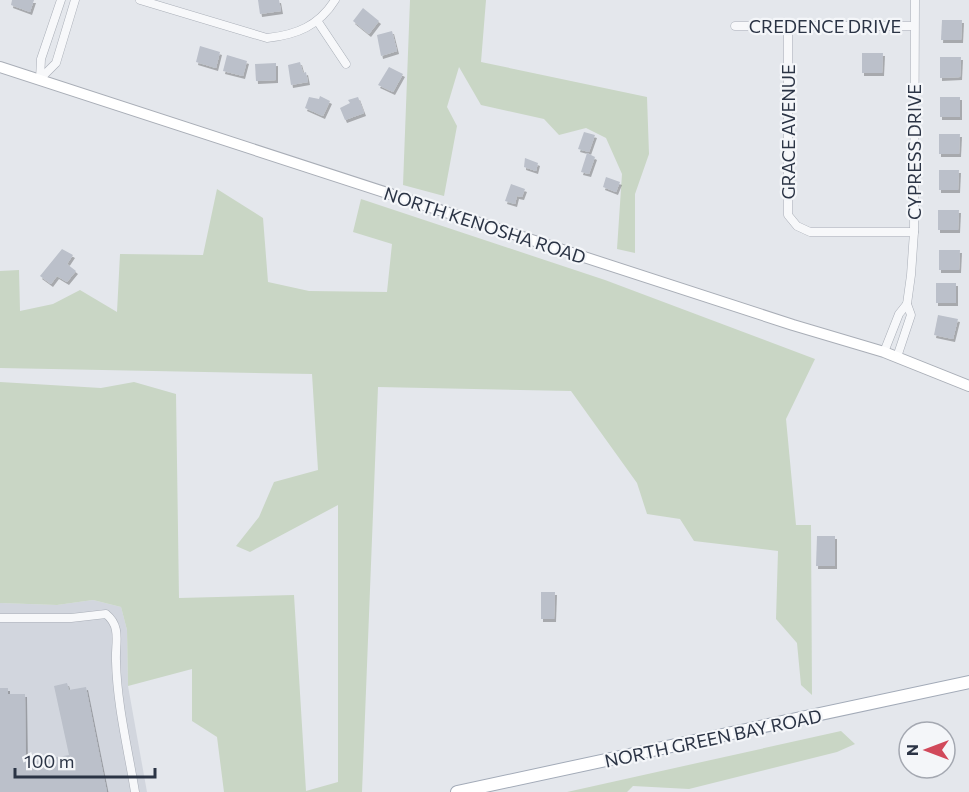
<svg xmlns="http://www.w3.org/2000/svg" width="969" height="792" font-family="Commissioner,sans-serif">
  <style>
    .built { fill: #d2d6de }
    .green { fill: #c9d6c5 }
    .building { fill: #bbc0ca; filter: url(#shadow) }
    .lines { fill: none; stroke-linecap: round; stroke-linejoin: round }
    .street-casing { stroke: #a9aeb7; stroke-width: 9 }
    .secondary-casing { stroke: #a9aeb7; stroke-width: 12 }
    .primary-casing { stroke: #a3abb8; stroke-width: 14 }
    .street { stroke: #f7f8fa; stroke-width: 8 }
    .secondary { stroke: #fff; stroke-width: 10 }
    .primary { stroke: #fff; stroke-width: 12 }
    .labels { text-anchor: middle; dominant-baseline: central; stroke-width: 4.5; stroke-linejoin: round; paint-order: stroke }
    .street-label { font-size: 18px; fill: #2b3445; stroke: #f4f6f9 }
  </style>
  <defs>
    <filter id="shadow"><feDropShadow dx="2" dy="3" stdDeviation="0" flood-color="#0004"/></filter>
  </defs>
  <rect width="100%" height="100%" fill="#e4e7ec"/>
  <path class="built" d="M93 600 121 607 127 630 128 686 147 792H0V603L57 605Z"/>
  <g class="green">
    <path d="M410 0H486L481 62 647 97 649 154 635 194V253L617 249 622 174 606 138 586 128 559 135 544 119 481 105 459 67 447 107 457 126 444 196 403 185Z"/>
    <path d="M217 189 263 218 268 282 309 291 387 292 392 244 353 232 361 199 605 280 815 359 786 419 796 525H811L812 695 801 685 797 643 776 619 778 551 694 541 680 519 647 514 637 483 571 391 378 387 362 792H224L217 737 192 721V669L128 686 127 630 121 607 93 600 57 605 0 603V382L101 388 134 382 176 394 179 598 294 595 306 791 338 782V505L250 552 236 546 259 517 274 482 318 470 312 374 0 368V271L19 270 20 311 53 304 80 290 117 312 120 254 203 255Z"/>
    <path d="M841 731 855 744 837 752 689 789 633 786 627 792H567Z"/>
  </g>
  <g class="building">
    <path d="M12 0H34L30 12 11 5Z"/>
    <path d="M258 0H279L281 11 260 14Z"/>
    <path d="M363 8 379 21 369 34 353 21Z"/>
    <path d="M942 20H962L961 40H941Z"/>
    <path d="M392 31 397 51 381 56 377 35Z"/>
    <path d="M200 46 220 52 216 68 196 62Z"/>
    <path d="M862 53H883L882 73H862Z"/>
    <path d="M227 55 247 61 243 76 223 71Z"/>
    <path d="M940 57H961L960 77 940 78Z"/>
    <path d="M300 62 303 73 306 72 308 82 291 85 288 65Z"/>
    <path d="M276 63V80L256 81 255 64Z"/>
    <path d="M389 67 403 74 393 92 378 85Z"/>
    <path d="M320 96 330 101 323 116 305 108 309 97 319 99Z"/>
    <path d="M358 97 364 113 345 120 340 108 350 103 348 100Z"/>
    <rect x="940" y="97" width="20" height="20"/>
    <path d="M584 132 595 135 589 152 578 149Z"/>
    <path d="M939 134H960L959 154H939Z"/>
    <path d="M587 153 595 157 589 174 581 172Z"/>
    <path d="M525 158 538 163 536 171 524 167Z"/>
    <path d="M939 170H959L958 190H939Z"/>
    <path d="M606 177 620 182 616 192 603 187Z"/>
    <path d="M511 184 525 189 522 197 517 196 515 204 505 201Z"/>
    <path d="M938 210H959L958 230H938Z"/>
    <path d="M62 249 73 255 67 264 76 271 67 282 57 276 51 284 40 276Z"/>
    <path d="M939 250H960L959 270H939Z"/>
    <rect x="936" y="283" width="20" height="20"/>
    <path d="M938 315 958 319 953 339 934 335Z"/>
    <path d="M817 536H835V566H816Z"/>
    <path d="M541 592H555L554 619H541Z"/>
    <path d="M67 683 69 690 86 687 107 792H0V688H8V694H25L26 763 69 755 54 686Z"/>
  </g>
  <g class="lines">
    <defs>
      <g id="street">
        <path d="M140 0 267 38C296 35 319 26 335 0"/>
        <path d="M318 22 346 64"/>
        <path d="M788 25V215L797 226 810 232H914"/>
        <path d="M735 26H914"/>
        <path d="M40 79 56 63 75 0"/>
        <path d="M40 79 41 59 61 0"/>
        <path d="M884 352 899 314 907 304 911 275 914 232 915 0"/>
        <path d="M897 357 911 315 907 304"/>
        <path d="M0 618H71L106 614C122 627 115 643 116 661 117 705 128 749 135 792"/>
      </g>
      <path id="secondary" d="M0 67 793 325 884 352 969 386"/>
      <path id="primary" d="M457 792 969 682"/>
    </defs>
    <use href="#street" class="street-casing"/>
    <use href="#secondary" class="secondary-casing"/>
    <use href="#primary" class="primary-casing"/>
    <use href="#street" class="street"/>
    <use href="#secondary" class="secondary"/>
    <use href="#primary" class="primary"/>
  </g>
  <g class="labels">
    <g class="street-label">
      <text x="825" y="26">CREDENCE DRIVE</text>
      <text transform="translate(788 132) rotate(-90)">GRACE AVENUE</text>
      <text transform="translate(914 152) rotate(-90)">CYPRESS DRIVE</text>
      <text transform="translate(485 225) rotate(18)">NORTH KENOSHA ROAD</text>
      <text transform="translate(713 738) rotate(-12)">NORTH GREEN BAY ROAD</text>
    </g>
  </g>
  <g transform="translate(927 750) rotate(270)"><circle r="28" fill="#f4f6f9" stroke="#a4a8b1" stroke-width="1.5"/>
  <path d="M0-4.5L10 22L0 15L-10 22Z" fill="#d1495b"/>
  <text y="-9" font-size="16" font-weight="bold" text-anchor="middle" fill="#2b3445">N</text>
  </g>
  <path d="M15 768v9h140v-9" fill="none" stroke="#2b3445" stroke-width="3"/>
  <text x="24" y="768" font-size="18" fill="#2b3445" stroke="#f4f6f9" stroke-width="4.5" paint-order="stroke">100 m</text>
</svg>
